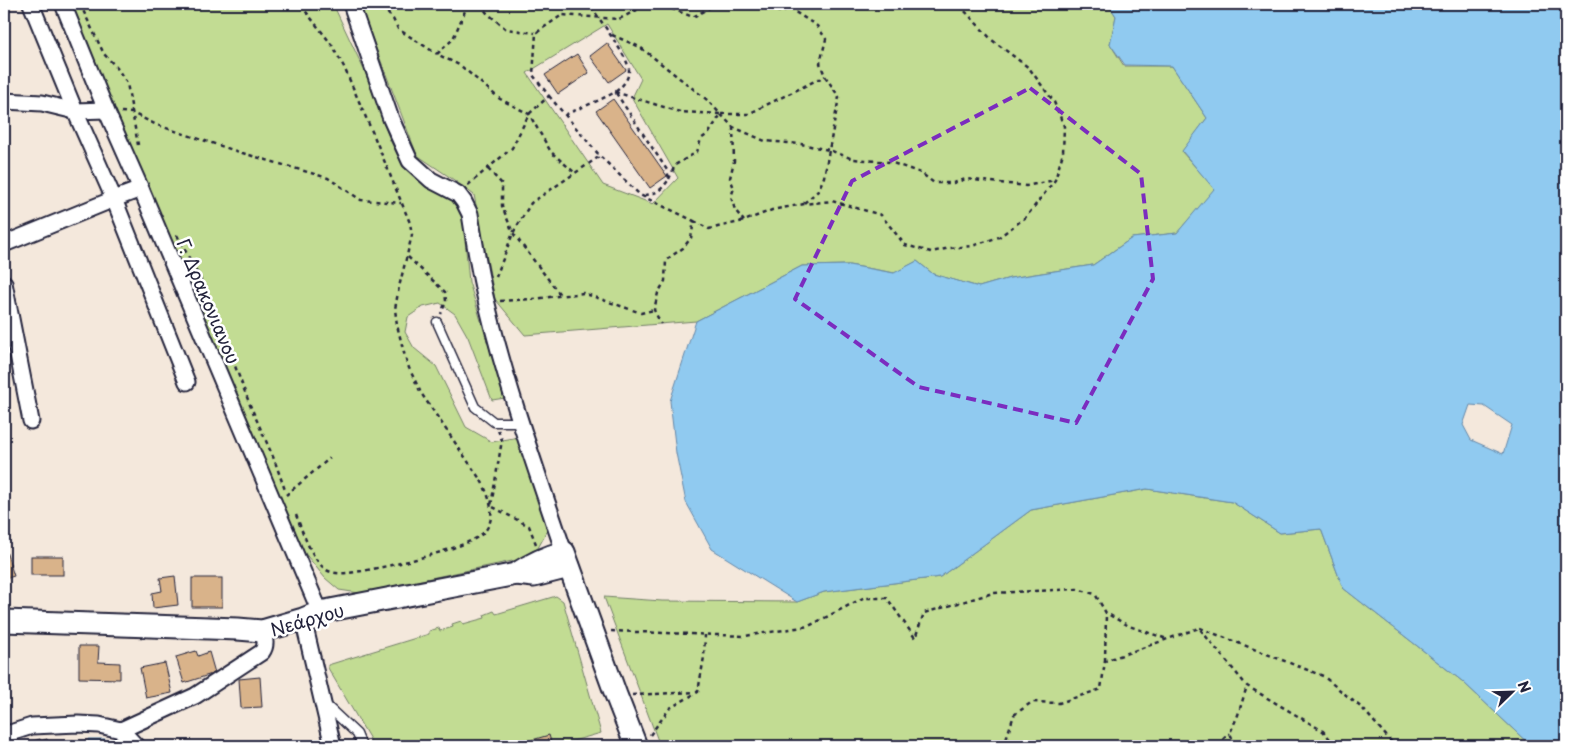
<svg xmlns="http://www.w3.org/2000/svg" width="1570" height="750" font-family="'Playpen Sans',sans-serif">
  <style>
    .green { fill: #c2dc93; stroke: #727f67; fill-rule: evenodd }
    .water { fill: #90caf0; stroke: #6487a8; fill-rule: evenodd }
    .building { fill: #d9b38a; stroke: #22223b }
    .lines { fill: none; stroke-linecap: round; stroke-linejoin: round }
    .lane-casing { stroke: #22223b; stroke-width: 11 }
    .street-casing { stroke: #22223b; stroke-width: 19 }
    .secondary-casing { stroke: #22223b; stroke-width: 25 }
    .path { stroke: #22223b; stroke-width: 2.5; stroke-dasharray: 4 4; stroke-linecap: butt }
    .lane { stroke: #fff; stroke-width: 8 }
    .street { stroke: #fff; stroke-width: 15 }
    .secondary { stroke: #fff; stroke-width: 21 }
    .marked { fill: none; stroke: #7b2cbf; stroke-width: 4; stroke-dasharray: 10 6; stroke-linejoin: round }
    .labels { text-anchor: middle; dominant-baseline: central; stroke-width: 5; stroke-linejoin: round; paint-order: stroke }
    .street-label { font-size: 18px; fill: #22223b; stroke: #fff }
  </style>
  <rect width="100%" height="100%" fill="#f4e8dc"/>
  <filter id="ink" filterUnits="userSpaceOnUse"><feTurbulence type="fractalNoise" baseFrequency=".02" numOctaves="2"/><feDisplacementMap in="SourceGraphic" scale="10" xChannelSelector="R" yChannelSelector="G"/><feConvolveMatrix kernelMatrix="1 2 1 2 8 2 1 2 1" color-interpolation-filters="sRGB"/></filter>
  <g filter="url(#ink)">
    <g class="green">
      <path d="M69 4H333L365 72 390 140 403 166 431 187 454 200 463 219 469 282 505 398 492 400 468 337 455 314 440 303 423 307 408 317 405 332 414 348 436 366 466 427 492 442 519 437 549 528 538 548 517 560 359 593 339 590 325 578 303 551Z"/>
      <path d="M359 4H1108L1116 16 1110 44 1124 66H1172L1207 118 1182 152 1215 189 1177 233 1132 238 1093 265 1010 278 979 287 933 274 917 261 895 273 849 265 802 266 696 321 525 335 495 299 474 195 454 180 417 155ZM607 24 641 79 632 98 678 178 653 204 603 185 527 73Z"/>
      <path d="M1147 489 1232 502 1280 533 1321 529 1343 588 1462 681 1531 746H660L604 597 662 601 797 602 824 592 940 577 1031 510Z"/>
      <path d="M556 596 563 601 601 733 555 746H374L328 668V665L429 634V631L439 628 440 631 453 627 452 624 461 621 463 624 485 618 484 615 494 611 496 614Z"/>
    </g>
    <g class="water">
      <path d="M1108 4H1566V746H1531L1462 681 1343 588 1321 529 1280 533 1232 502 1147 489 1031 510 940 577 824 592 797 602 712 549 686 502 676 453 670 401 696 321 802 266 849 265 894 273 917 261 933 274 979 287 1010 278 1093 265 1132 238 1177 233 1214 189 1182 151 1207 118 1172 66 1125 65 1110 44 1116 16ZM1470 405 1484 406 1512 425 1503 454 1471 440 1463 425Z"/>
      <path d="M88 739H105L106 743 100 746H89Z"/>
    </g>
    <g class="building">
      <path d="M607 43 626 70 609 82 590 56Z"/>
      <path d="M577 54 589 73 558 94 545 75Z"/>
      <path d="M613 99 667 176 650 188 596 111Z"/>
      <path d="M4 545 14 576 4 579Z"/>
      <rect x="31" y="556" width="32" height="19"/>
      <path d="M175 576 178 605 153 608 152 593 162 591 160 578Z"/>
      <rect x="192" y="578" width="30" height="29"/>
      <path d="M79 646H99L98 662 120 663V679L79 678Z"/>
      <path d="M196 651 198 656 209 652 215 673 184 683 176 657Z"/>
      <path d="M165 663 172 693 146 698 140 668Z"/>
      <path d="M260 677 262 707 241 708 239 679Z"/>
      <path d="M549 735 551 742 538 746H512Z"/>
      <path d="M40 739 41 741 47 739 49 746H28L27 743Z"/>
      <path d="M73 740 75 746H63L62 744Z"/>
      <path d="M15 741 16 746H4V745Z"/>
    </g>
    <g class="lines">
      <defs>
        <g id="lane">
          <path d="M437 322 475 407 494 422H519"/>
          <path d="M326 705 357 734 362 746"/>
        </g>
        <g id="street">
          <path d="M31 4 75 111 114 199 187 382"/>
          <path d="M63 4 106 110 141 189 320 612"/>
          <path d="M351 4 391 119 410 161 431 180 458 194 464 202 470 214C475 244 479 274 487 304 507 388 536 469 564 552"/>
          <path d="M4 101 42 103 75 111 106 110"/>
          <path d="M4 244 114 199 141 189"/>
          <path d="M4 283 31 421"/>
          <path d="M303 619 333 746"/>
          <path d="M121 730 136 746"/>
          <path d="M4 735 32 726 78 724 99 725 121 730 195 696 262 652C267 645 265 639 262 631"/>
        </g>
        <g id="secondary">
          <path d="M516 574C532 563 545 557 564 552L616 695 636 746"/>
          <path d="M4 621 238 629 262 631 303 619 320 612 516 574 534 576 569 567"/>
        </g>
      </defs>
      <use href="#lane" class="lane-casing"/>
      <use href="#street" class="street-casing"/>
      <use href="#secondary" class="secondary-casing"/>
      <g class="path">
        <path d="M80 4 104 54 117 68 127 83 138 145"/>
        <path d="M380 4 382 7 420 9 448 4"/>
        <path d="M468 4 453 39 437 54 461 66 500 99 529 114 551 152 575 173"/>
        <path d="M480 4 487 13 506 29 535 33"/>
        <path d="M753 4 781 12 789 8 793 4"/>
        <path d="M382 7 393 19 398 29 437 54"/>
        <path d="M789 8 817 26 826 39 820 63 825 76 839 97 824 177 818 191 804 203"/>
        <path d="M612 35 640 47 706 99 733 127 765 141 801 144 829 150 853 159 890 162 921 173 934 183H953L966 179 1026 186 1055 180"/>
        <path d="M615 92 680 112 721 114 709 133 701 139 697 152 675 165 669 179"/>
        <path d="M616 93 667 170 669 179C661 191 655 195 641 195"/>
        <path d="M549 96 600 156 640 195 694 221 691 238 683 248 666 260 665 281 658 293 654 310 661 324"/>
        <path d="M121 112 132 113 157 125 239 152 328 178 361 200 401 203"/>
        <path d="M721 114H748L825 76"/>
        <path d="M565 115C579 108 602 100 615 92 622 87 629 79 629 70 629 58 597 17 590 4"/>
        <path d="M733 127 734 161 730 178 734 188 731 197 735 210 744 221"/>
        <path d="M488 169 502 184V206L513 233 561 296"/>
        <path d="M468 185 512 148 529 114 549 96 533 75 536 33 562 15 619 19 647 5H662L693 17 716 4"/>
        <path d="M694 221 709 229 744 221 772 210 804 204 832 201 881 215 905 245 931 252 950 248 972 246 999 237 1026 217 1055 180 1063 153 1064 126 1054 102 1029 68 992 40 963 9 955 4"/>
        <path d="M177 235 205 288 250 405 274 459 285 490"/>
        <path d="M408 257 445 292 446 301 441 314"/>
        <path d="M496 277 513 233 531 203 600 156"/>
        <path d="M500 301 534 299 583 293 641 313 654 310"/>
        <path d="M498 430 502 440 491 506 529 526 536 544"/>
        <path d="M286 495 330 458"/>
        <path d="M296 515C302 530 311 558 325 569 330 573 340 574 347 573 372 571 464 550 482 534 498 520 490 498 482 482L421 393 409 368 404 353 397 325 395 309 399 287 412 235 410 223 374 136 344 67 332 45 300 4"/>
        <path d="M1200 628 1323 676 1363 709 1395 746"/>
        <path d="M611 631 745 636 809 626 863 598H887L915 638 924 613 993 593 1077 589 1095 594 1106 613 1129 626 1167 639"/>
        <path d="M1105 661 1106 613"/>
        <path d="M632 695 697 692"/>
        <path d="M650 735 670 708 698 692 704 657 705 635"/>
        <path d="M1005 746 1007 736 1014 715 1032 702 1059 703 1101 689 1105 661 1199 628 1247 686 1323 731 1336 746"/>
        <path d="M1221 746 1220 742 1230 733"/>
        <path d="M1235 746 1230 733 1238 715 1247 686"/>
      </g>
      <use href="#lane" class="lane"/>
      <use href="#street" class="street"/>
      <use href="#secondary" class="secondary"/>
    </g>
  </g>
  <path class="marked" d="M1030 88 1141 174 1153 279 1076 423 919 387 795 299 852 181Z"/>
  <g class="labels">
    <g class="street-label">
      <text transform="translate(209 301) rotate(67)">Γ. Δρακονιανου</text>
      <text transform="translate(307 619) rotate(-16)">Νεάρχου</text>
    </g>
  </g>
  <rect width="1570" height="750" fill="none" stroke="#fff" stroke-width="20"/>
  <rect x="10" y="10" width="1550" height="730" fill="none" stroke="#22223b" stroke-width="2" filter="url(#ink)"/>
  <g transform="translate(1512 692) rotate(67)" stroke="#ffffff" stroke-width="4" paint-order="stroke">
  <path d="M0-4L9 19L0 12L-9 19Z" fill="#22223b"/>
  <text y="-8" font-size="14" font-weight="bold" text-anchor="middle" fill="#22223b">N</text>
  </g>
</svg>
